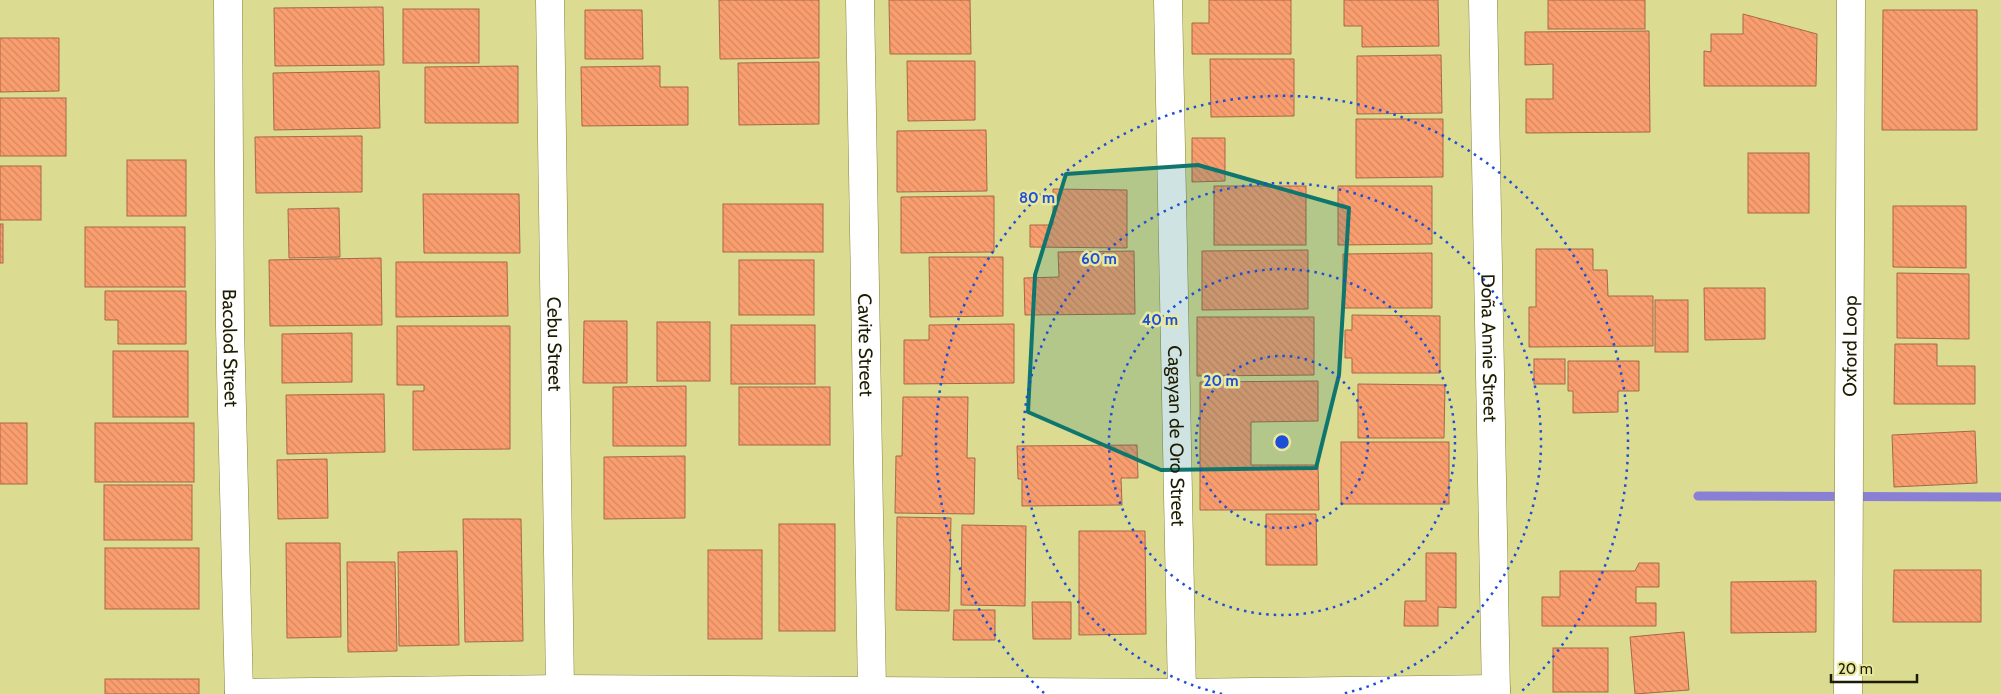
<svg xmlns="http://www.w3.org/2000/svg" width="2001" height="694" font-family="Cabin,sans-serif">
  <style>
    .lines { fill: none; stroke-linecap: round; stroke-linejoin: round }
    .stream { stroke: #8980d6; stroke-width: 9 }
    .building { fill: url(#building-back-hatch); stroke: #a76848 }
    .minor-casing { stroke: #86843e; stroke-width: 29 }
    .minor { stroke: #fff; stroke-width: 28 }
    .marked { fill: #0f766e; fill-opacity: 0.2; stroke: #0f766e; stroke-width: 4; stroke-linejoin: round }
    .ring { fill: none; stroke: #1d4ed8; stroke-width: 2.5; stroke-dasharray: 2.5 5 }
    .labels { text-anchor: middle; dominant-baseline: central; stroke-width: 5; stroke-linejoin: round; paint-order: stroke }
    .street-label { font-size: 19px; fill: #1d1c00; stroke: #e9e89f }
    .centre { fill: #1d4ed8; stroke: #e9e89f; stroke-width: 2.5 }
    .ring-label { font-size: 15px; text-anchor: middle; font-weight: bold; fill: #1d4ed8; stroke: #e9e89f; stroke-width: 5; stroke-linejoin: round; paint-order: stroke }
  </style>
  <defs>
    <pattern id="building-back-hatch" width="6" height="6" patternUnits="userSpaceOnUse" patternTransform="scale(1.25)"><rect width="6" height="6" fill="#fa9e70"/><path d="M-1 5l2 2M0 0l6 6M5-1l2 2" fill="none" stroke="#d6885f"/></pattern>
  </defs>
  <rect width="100%" height="100%" fill="#dcdb92"/>
  <g class="lines">
    <path class="stream" d="M1698 496 2001 497"/>
  </g>
  <g class="building">
    <path d="M719 0H819V58L720 59Z"/>
    <path d="M889 0H970L971 54H890Z"/>
    <path d="M1209 0H1291V54H1192V23H1209Z"/>
    <path d="M1344 0H1438L1439 46 1362 47V26H1344Z"/>
    <rect x="1548" y="0" width="97" height="29"/>
    <path d="M383 7 384 65 275 66 274 8Z"/>
    <rect x="403" y="9" width="76" height="54"/>
    <path d="M585 10H642L643 59H585Z"/>
    <path d="M1883 10H1977V130H1882Z"/>
    <path d="M1743 14 1817 34 1816 86H1704V51L1711 52V34H1743Z"/>
    <path d="M1649 31 1650 132 1526 133V99H1553V64L1525 65V32Z"/>
    <path d="M0 38H59V91L0 92Z"/>
    <path d="M1441 55 1442 113 1357 114V56Z"/>
    <path d="M1210 59H1294V116L1211 117Z"/>
    <path d="M907 61H975V120L908 121Z"/>
    <path d="M819 62V124L739 125 738 63Z"/>
    <path d="M518 66V123H425V67Z"/>
    <path d="M660 66V87H688V125L582 126 581 67Z"/>
    <path d="M379 71 380 128 274 130 273 73Z"/>
    <rect x="0" y="98" width="66" height="58"/>
    <path d="M1356 119H1443V177L1356 178Z"/>
    <path d="M986 130 987 191 897 192V131Z"/>
    <path d="M362 136V192L256 193 255 137Z"/>
    <path d="M1192 138H1225V181L1192 182Z"/>
    <rect x="1748" y="153" width="61" height="60"/>
    <rect x="127" y="160" width="59" height="56"/>
    <rect x="0" y="166" width="41" height="54"/>
    <rect x="1214" y="186" width="92" height="59"/>
    <path d="M1338 186H1432V244L1338 245Z"/>
    <path d="M1053 189 1127 190V248L1030 247V225H1053Z"/>
    <path d="M423 194H519L520 253H424Z"/>
    <path d="M994 196V252L901 253V197Z"/>
    <rect x="723" y="204" width="100" height="48"/>
    <path d="M1893 206H1966V268L1893 267Z"/>
    <path d="M339 208 340 257 289 258 288 209Z"/>
    <rect x="0" y="224" width="3" height="39"/>
    <rect x="85" y="227" width="100" height="60"/>
    <path d="M1536 249H1593V270H1607L1608 296H1653V346L1529 347V307H1536Z"/>
    <path d="M1308 250V309L1202 310V251Z"/>
    <path d="M1134 251 1135 314 1025 315 1024 278 1059 277 1058 252Z"/>
    <path d="M1432 253V308H1343V254Z"/>
    <path d="M929 257H1003V316L930 317Z"/>
    <path d="M381 258 382 325 270 326 269 260Z"/>
    <rect x="739" y="260" width="75" height="55"/>
    <path d="M396 262H507L508 316 396 317Z"/>
    <path d="M1897 273 1969 274V339L1897 338Z"/>
    <path d="M1704 288H1765V339L1705 340Z"/>
    <path d="M105 291H186V344H118V320H105Z"/>
    <rect x="1655" y="300" width="33" height="52"/>
    <path d="M1352 315 1440 316V373H1352V358H1345V330H1352Z"/>
    <path d="M1197 317H1314V375L1197 376Z"/>
    <path d="M584 321H627V383H583Z"/>
    <rect x="657" y="322" width="53" height="59"/>
    <path d="M1014 324V383L904 384V340H929V325Z"/>
    <rect x="731" y="325" width="84" height="59"/>
    <path d="M397 326H510V449L413 450V391H424V385H397Z"/>
    <path d="M352 333V382L282 383V334Z"/>
    <path d="M1895 344H1937V366H1975V404H1894Z"/>
    <rect x="113" y="351" width="75" height="66"/>
    <rect x="1534" y="359" width="31" height="25"/>
    <path d="M1568 361H1639V391H1618V412L1573 413V391H1568Z"/>
    <path d="M1318 381V421L1251 422V465H1318L1319 510H1200V382Z"/>
    <path d="M1358 384 1445 385 1444 438H1358Z"/>
    <path d="M686 386V446H613V387Z"/>
    <rect x="739" y="387" width="91" height="58"/>
    <path d="M384 394 385 452 287 454 286 395Z"/>
    <path d="M903 397H968L967 458H975L974 514 895 513 896 456H902Z"/>
    <rect x="0" y="423" width="27" height="61"/>
    <rect x="95" y="423" width="99" height="59"/>
    <path d="M1975 431 1977 483 1894 487 1892 435Z"/>
    <rect x="1341" y="442" width="108" height="62"/>
    <path d="M1137 445 1138 478H1121L1122 505 1022 506V479H1018L1017 446Z"/>
    <path d="M685 456V518L604 519V457Z"/>
    <path d="M327 459 328 518 278 519 277 460Z"/>
    <rect x="104" y="485" width="88" height="55"/>
    <path d="M1266 514H1316L1317 565H1266Z"/>
    <path d="M897 517 951 518 949 611 896 610Z"/>
    <path d="M463 519H521L523 641 465 642Z"/>
    <rect x="779" y="524" width="56" height="107"/>
    <path d="M962 525 1026 526 1025 606 961 605Z"/>
    <path d="M1079 531H1145L1146 634 1079 635Z"/>
    <path d="M286 543H340L341 637 287 638Z"/>
    <rect x="105" y="548" width="94" height="61"/>
    <rect x="708" y="550" width="54" height="89"/>
    <path d="M457 551 459 645 399 646 398 552Z"/>
    <path d="M1426 553H1456V608L1438 607V626H1404L1405 601H1426Z"/>
    <path d="M347 562H395L397 651 348 652Z"/>
    <path d="M1639 563H1659V587H1636V603H1656V626H1542V597H1560V571H1635Z"/>
    <path d="M1894 570H1981V622H1893Z"/>
    <path d="M1816 581V632L1731 633V582Z"/>
    <path d="M1032 602H1071V639H1033Z"/>
    <path d="M954 610H995V640H953Z"/>
    <path d="M1684 632 1689 690 1635 694 1630 637Z"/>
    <rect x="1553" y="648" width="55" height="44"/>
    <rect x="105" y="679" width="94" height="15"/>
  </g>
  <g class="lines">
    <defs>
      <g id="minor">
        <path id="s1" d="M228 0 230 327 239 694"/>
        <path id="s2" d="M550 0 560 689"/>
        <path id="s3" d="M860 0 872 690"/>
        <path id="s4" d="M1168 0 1182 693"/>
        <path id="s5" d="M1483 0 1496 694"/>
        <path d="M239 693 560 689 1182 693 1496 689"/>
        <path id="s6" d="M1848 694 1851 0"/>
      </g>
    </defs>
    <use href="#minor" class="minor-casing"/>
    <use href="#minor" class="minor"/>
  </g>
  <path class="marked" d="M1198 165 1349 208 1339 375 1316 468 1161 470 1028 412 1035 275 1066 174Z"/>
  <g class="ring">
    <circle cx="1282" cy="442" r="86"/>
    <circle cx="1282" cy="442" r="173"/>
    <path d="M1222 694A259 259 0 1 1 1342 694"/>
    <path d="M1044 693A346 346 0 1 1 1520 693"/>
  </g>
  <g class="labels">
    <g class="street-label">
      <text stroke="none"><textPath href="#s2" startOffset="344">Cebu Street</textPath></text>
      <text stroke="none"><textPath href="#s3" startOffset="345">Cavite Street</textPath></text>
      <text stroke="none"><textPath href="#s1" startOffset="348">Bacolod Street</textPath></text>
      <text stroke="none"><textPath href="#s5" startOffset="348">Doña Annie Street</textPath></text>
      <text stroke="none"><textPath href="#s6" startOffset="348">Oxford Loop</textPath></text>
      <text stroke="none"><textPath href="#s4" startOffset="436">Cagayan de Oro Street</textPath></text>
    </g>
  </g>
  <circle cx="1282" cy="442" r="8" class="centre"/>
  <g class="ring-label">
    <text x="1037" y="203">80 m</text>
    <text x="1099" y="264">60 m</text>
    <text x="1160" y="325">40 m</text>
    <text x="1221" y="386">20 m</text>
  </g>
  <path d="M1831 674v8h86v-8" fill="none" stroke="#1d1c00" stroke-width="2.5"/>
  <text x="1838" y="674" font-size="15" fill="#1d1c00" stroke="#e9e89f" stroke-width="4" paint-order="stroke">20 m</text>
</svg>
